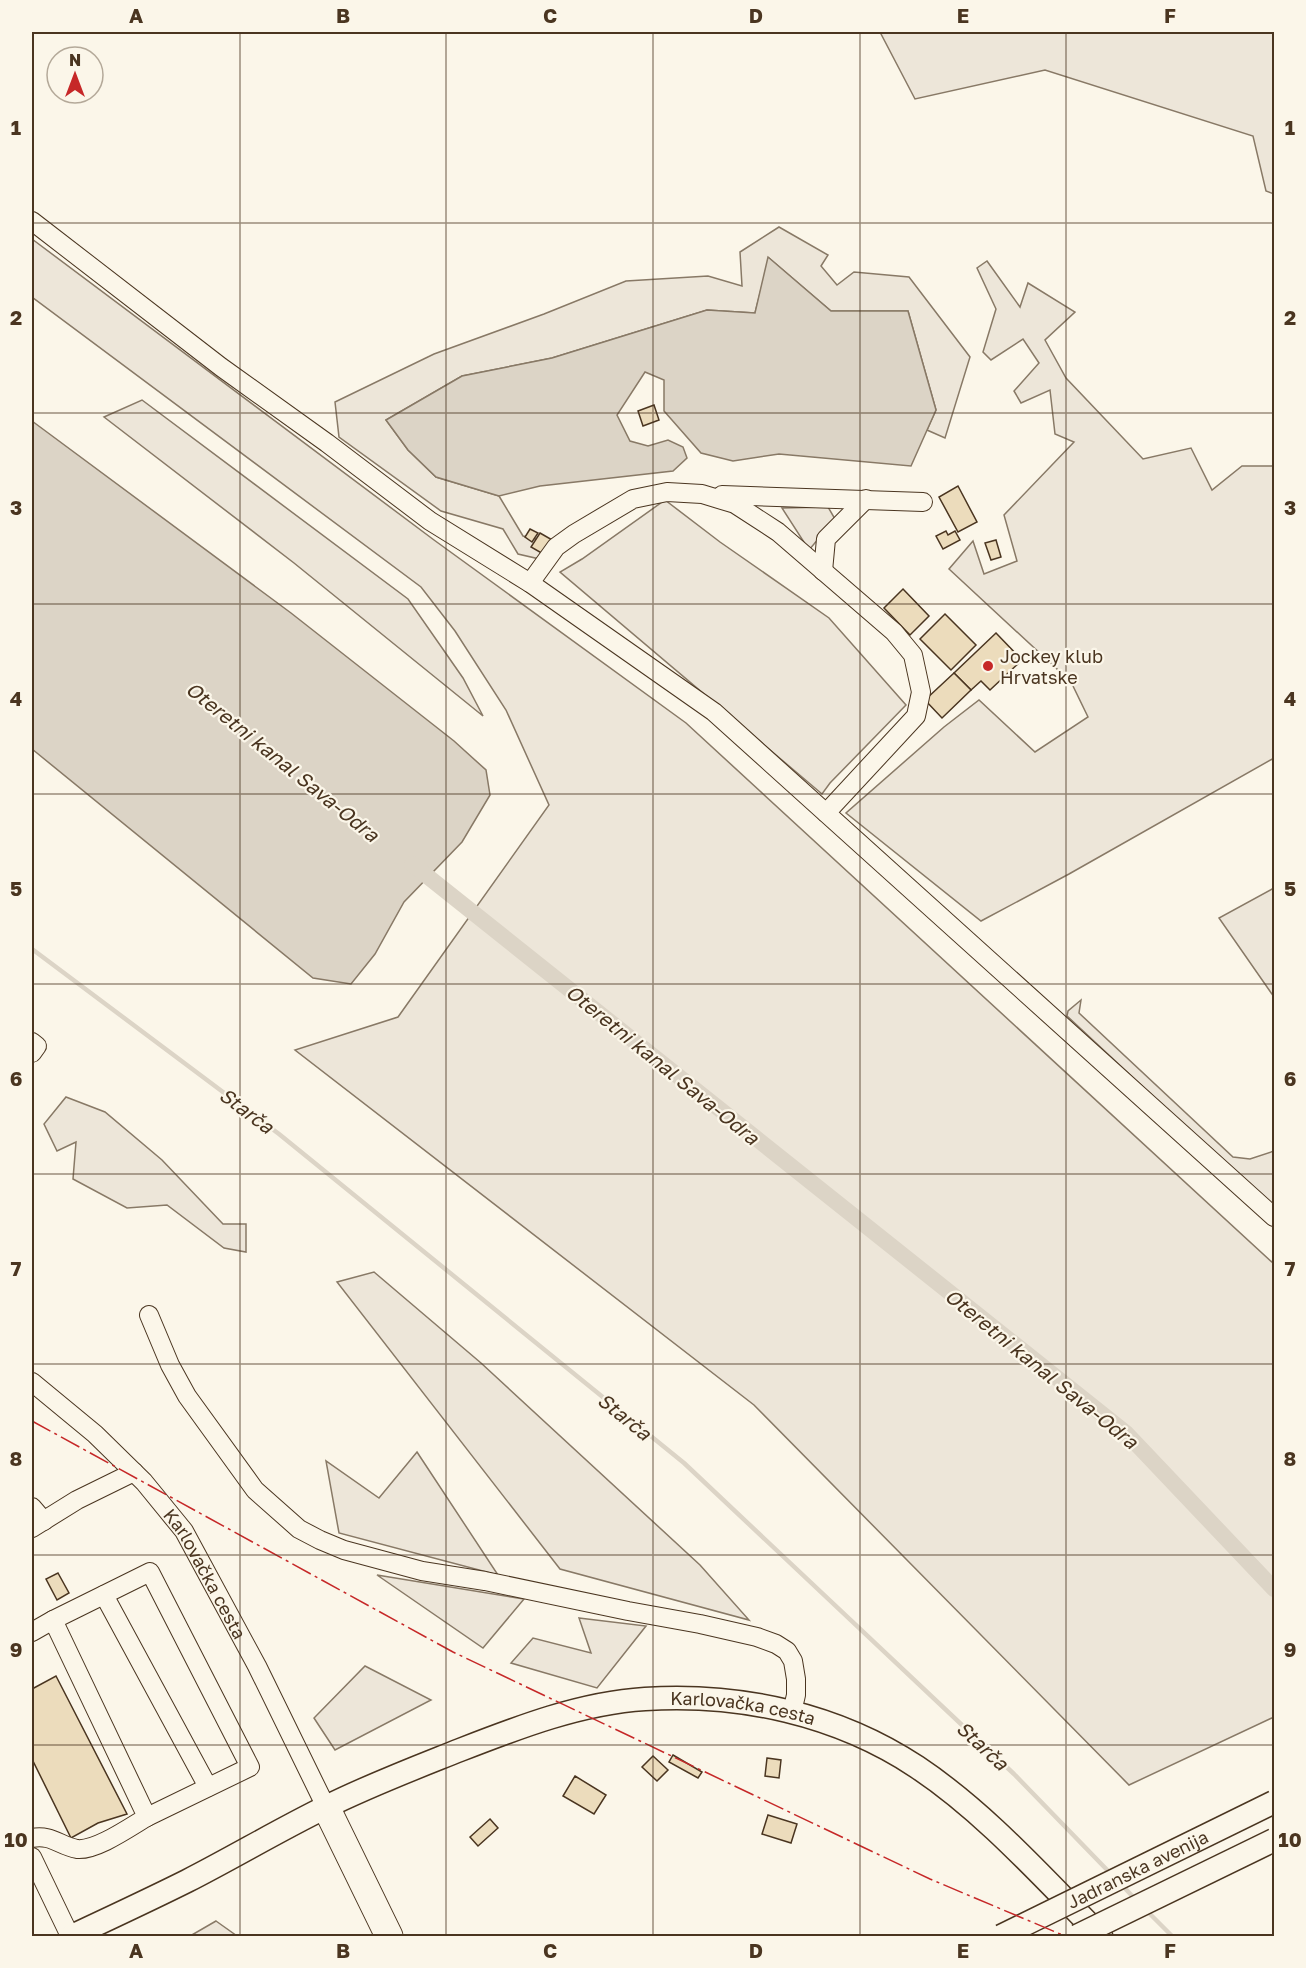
<svg xmlns="http://www.w3.org/2000/svg" width="1306" height="1968" font-family="'Golos Text',sans-serif">
  <style>
    .green { fill: #ede6d9; stroke: #887966; stroke-width: 1.5 }
    .water { fill: #dcd4c6; stroke: #887966; stroke-width: 1.5 }
    .lines { fill: none; stroke-linecap: round; stroke-linejoin: round }
    .stream { stroke: #dcd4c6; stroke-width: 4.5 }
    .canal { stroke: #dcd4c6; stroke-width: 16 }
    .building { fill: #ecdcbc; stroke: #4a3520; stroke-width: 1.5 }
    .minor-casing { stroke: #4a3520; stroke-width: 20 }
    .major-casing { stroke: #4a3520; stroke-width: 25 }
    .highway-casing { stroke: #4a3520; stroke-width: 29 }
    .minor { stroke: #fbf6e9; stroke-width: 18 }
    .major { stroke: #fbf6e9; stroke-width: 22 }
    .highway { stroke: #fbf6e9; stroke-width: 27 }
    .major-bridge-casing { stroke: #4a3520; stroke-width: 25; stroke-linecap: butt }
    .major-bridge { stroke: #fbf6e9; stroke-width: 22 }
    .power { stroke: #c62828; stroke-width: 1.5; stroke-dasharray: 21 4.5 3 4.5; stroke-linecap: butt }
    .grid { fill: none; stroke: #4a3520; stroke-width: 1.5; stroke-opacity: 0.55 }
    .poi-dot { fill: #c62828; stroke: #fbf6e9; stroke-width: 2 }
    .labels { text-anchor: middle; dominant-baseline: central; stroke-width: 4.5; stroke-linejoin: round; paint-order: stroke }
    .poi-label { font-size: 18px; fill: #4a3520; stroke: #fbf6e9; text-anchor: start }
    .street-label { font-size: 18px; fill: #4a3520; stroke: #fbf6e9 }
    .water-label { font-size: 20px; font-style: italic; fill: #4a3520; stroke: #fbf6e9 }
    .neatline { fill: none; stroke: #4a3520; stroke-width: 2 }
    .grid-label { font-size: 20px; text-anchor: middle; font-weight: bold; fill: #4a3520 }
  </style>
  <rect width="100%" height="100%" fill="#fbf6e9"/>
  <g class="green">
    <path d="M880 32H1274V194L1266 191 1253 136 1045 70 915 99Z"/>
    <path d="M779 227 828 255 821 266 837 285 854 272 909 277 970 357 945 438 927 430 936 410 908 311H831L769 258 755 313 707 310 552 358 462 376 386 420 408 450 436 477 499 496 523 536 549 542 544 560 518 554 503 529 441 511 339 437 335 402 434 354 544 314 626 281 708 276 742 286 740 252Z"/>
    <path d="M32 239 434 540 686 723 1274 1264V1717L1129 1785 754 1405 295 1050 398 1017 549 805 506 710 455 631 421 587 32 297Z"/>
    <path d="M987 261 1020 307 1028 283 1075 312 1045 340 1066 378 1143 459 1191 448 1212 490 1242 466H1274V758L1069 874 981 921 846 813 944 727 979 700 1035 752 1088 717 1071 682 949 569 973 541 984 574 1017 561 1004 515 1074 442 1055 434 1050 390 1021 403 1014 391 1039 363 1023 339 991 360 983 352 996 309 977 268Z"/>
    <path d="M142 400 408 599 463 678 483 716 294 563 104 417Z"/>
    <path d="M665 500 720 542 829 618 906 705 830 783 822 794 560 572 582 559Z"/>
    <path d="M828 507 835 519 809 550 782 508Z"/>
    <path d="M1274 888V997L1219 918Z"/>
    <path d="M1081 1000 1079 1013 1233 1157 1250 1159 1274 1151V1209L1067 1016 1068 1011Z"/>
    <path d="M66 1097 105 1112 162 1160 223 1224H246V1252L224 1248 167 1205 127 1208 73 1179 76 1142 57 1151 44 1124Z"/>
    <path d="M374 1272 481 1363 700 1565 749 1620 560 1569 337 1282Z"/>
    <path d="M417 1452 498 1575 339 1533 326 1461 379 1498Z"/>
    <path d="M377 1575 524 1599 483 1648Z"/>
    <path d="M579 1618 646 1626 597 1688 511 1663 533 1638 591 1653Z"/>
    <path d="M365 1666 431 1700 335 1750 314 1718Z"/>
    <path d="M216 1921 237 1936H190Z"/>
  </g>
  <g class="water">
    <path d="M768 257 831 311H908L936 410 911 466 779 454 733 461 701 453 664 411V380L645 372 617 415 630 441 648 446 668 440 683 447 687 458 673 471 540 486 499 496 436 477 408 450 386 420 462 376 552 358 707 310 755 313Z"/>
    <path d="M32 421 291 613 454 741 486 770 490 795 462 842 404 902 375 954 351 984 313 978 32 749Z"/>
  </g>
  <g class="lines">
    <g class="stream">
      <path d="M32 949 279 1134 684 1463 1014 1774 1112 1875"/>
      <path d="M1120 1883 1135 1899"/>
      <path d="M1145 1909 1172 1936"/>
    </g>
    <path class="canal" d="M412 864 1126 1433 1274 1589"/>
  </g>
  <g class="building">
    <path d="M654 405 659 420 643 426 638 411Z"/>
    <path d="M958 486 977 522 958 532 939 497Z"/>
    <path d="M530 529 538 533 532 542 525 537Z"/>
    <path d="M946 531 948 535 955 531 960 540 943 549 936 536Z"/>
    <path d="M540 533 554 541 545 555 531 547Z"/>
    <path d="M996 540 1001 557 991 560 985 543Z"/>
    <path d="M903 589 929 616 910 635 884 608Z"/>
    <path d="M945 614 976 645 951 670 920 639Z"/>
    <path d="M996 633 1022 660 990 690 981 681 971 690 954 673Z"/>
    <path d="M954 673 971 690 942 718 925 700Z"/>
    <path d="M58 1573 69 1593 57 1600 46 1579Z"/>
    <path d="M56 1676 127 1814 98 1823 71 1838 32 1759V1689Z"/>
    <path d="M673 1755 702 1772 698 1778 669 1762Z"/>
    <path d="M653 1756 668 1770 657 1781 642 1767Z"/>
    <path d="M767 1758 781 1760 779 1778 765 1776Z"/>
    <path d="M575 1776 606 1795 594 1814 563 1796Z"/>
    <path d="M768 1815 797 1824 791 1843 762 1834Z"/>
    <path d="M490 1819 498 1828 478 1846 470 1837Z"/>
  </g>
  <g class="lines">
    <defs>
      <g id="minor">
        <path d="M32 221 221 367 327 443 430 521 530 583 714 712 1274 1217"/>
        <path d="M722 495 923 502"/>
        <path d="M823 571 826 539 866 499"/>
        <path d="M530 583 556 547 574 534 633 499 667 492 702 494 735 504 778 532 894 632 913 655 921 692 916 716 826 813"/>
        <path d="M32 1042 37 1046 32 1053"/>
        <path d="M149 1315 170 1365 187 1396 255 1490 299 1529 320 1540 344 1550 422 1571 485 1581 628 1611 700 1624 757 1637 776 1644 787 1651 793 1661 796 1679V1695L792 1712"/>
        <path id="s1" d="M32 1382 95 1434 144 1482 184 1531 257 1666 326 1807"/>
        <path d="M32 1507 44 1521"/>
        <path d="M32 1528 77 1500 134 1472"/>
        <path d="M104 1595 208 1787"/>
        <path d="M53 1620 150 1572 250 1767 147 1817"/>
        <path d="M32 1632 53 1620 147 1817C130 1827 96 1851 77 1849 60 1846 51 1834 32 1838"/>
        <path d="M32 1857 70 1936"/>
      </g>
      <g id="major">
        <path id="s2" d="M72 1936C110 1918 149 1900 187 1881 234 1857 279 1830 326 1807 370 1785 415 1768 460 1750 519 1727 581 1703 645 1699 740 1693 837 1714 917 1767 986 1813 1043 1878 1101 1936"/>
      </g>
      <path id="highway" d="M326 1807 389 1936"/>
    </defs>
    <use href="#minor" class="minor-casing"/>
    <use href="#major" class="major-casing"/>
    <use href="#highway" class="highway-casing"/>
    <use href="#minor" class="minor"/>
    <use href="#major" class="major"/>
    <use href="#highway" class="highway"/>
    <defs>
      <g id="major-bridge">
        <path id="s3" d="M1001 1936 1274 1802"/>
        <path d="M1077 1936 1274 1840"/>
      </g>
    </defs>
    <use href="#major-bridge" class="major-bridge-casing"/>
    <use href="#major-bridge" class="major-bridge"/>
    <path class="power" d="M32 1421 453 1652 930 1879 1065 1936"/>
  </g>
  <path class="grid" d="M240 32V1936M446 32V1936M653 32V1936M860 32V1936M1066 32V1936M32 223H1274M32 413H1274M32 604H1274M32 794H1274M32 984H1274M32 1174H1274M32 1364H1274M32 1555H1274M32 1745H1274"/>
  <circle class="poi-dot" cx="988" cy="666" r="6"/>
  <g class="labels">
    <g class="poi-label">
      <text x="1000" y="656">Jockey klub<tspan x="1000" dy="21">Hrvatske</tspan></text>
    </g>
    <g class="street-label">
      <text stroke="none"><textPath href="#s1" startOffset="261">Karlovačka cesta</textPath></text>
      <text stroke="none"><textPath href="#s2" startOffset="722">Karlovačka cesta</textPath></text>
      <text stroke="none"><textPath href="#s3" startOffset="152">Jadranska avenija</textPath></text>
    </g>
    <g class="water-label">
      <text transform="translate(283 761) rotate(39)">Oteretni kanal Sava-Odra</text>
      <text transform="translate(663 1064) rotate(39)">Oteretni kanal Sava-Odra</text>
      <text transform="translate(247 1110) rotate(37)">Starča</text>
      <text transform="translate(1042 1368) rotate(39)">Oteretni kanal Sava-Odra</text>
      <text transform="translate(625 1416) rotate(39)">Starča</text>
      <text transform="translate(983 1745) rotate(43)">Starča</text>
    </g>
  </g>
  <rect width="1306" height="1968" fill="none" stroke="#fbf6e9" stroke-width="66"/>
  <g transform="translate(75 75)"><circle r="28" fill="#fbf6e9" stroke="#b4a999" stroke-width="1.5"/>
  <path d="M0-4.5L10 22L0 15L-10 22Z" fill="#c62828"/>
  <text y="-9" font-size="16" font-weight="bold" text-anchor="middle" fill="#4a3520">N</text>
  </g>
  <rect x="33" y="33" width="1240" height="1902" class="neatline"/>
  <g class="grid-label">
    <text x="136" y="23">A</text>
    <text x="343" y="23">B</text>
    <text x="550" y="23">C</text>
    <text x="756" y="23">D</text>
    <text x="963" y="23">E</text>
    <text x="1170" y="23">F</text>
    <text x="16" y="135">1</text>
    <text x="1290" y="135">1</text>
    <text x="16" y="325">2</text>
    <text x="1290" y="325">2</text>
    <text x="16" y="515">3</text>
    <text x="1290" y="515">3</text>
    <text x="16" y="706">4</text>
    <text x="1290" y="706">4</text>
    <text x="16" y="896">5</text>
    <text x="1290" y="896">5</text>
    <text x="16" y="1086">6</text>
    <text x="1290" y="1086">6</text>
    <text x="16" y="1276">7</text>
    <text x="1290" y="1276">7</text>
    <text x="16" y="1466">8</text>
    <text x="1290" y="1466">8</text>
    <text x="16" y="1657">9</text>
    <text x="1290" y="1657">9</text>
    <text x="16" y="1847">10</text>
    <text x="1290" y="1847">10</text>
    <text x="136" y="1958">A</text>
    <text x="343" y="1958">B</text>
    <text x="550" y="1958">C</text>
    <text x="756" y="1958">D</text>
    <text x="963" y="1958">E</text>
    <text x="1170" y="1958">F</text>
  </g>
</svg>
